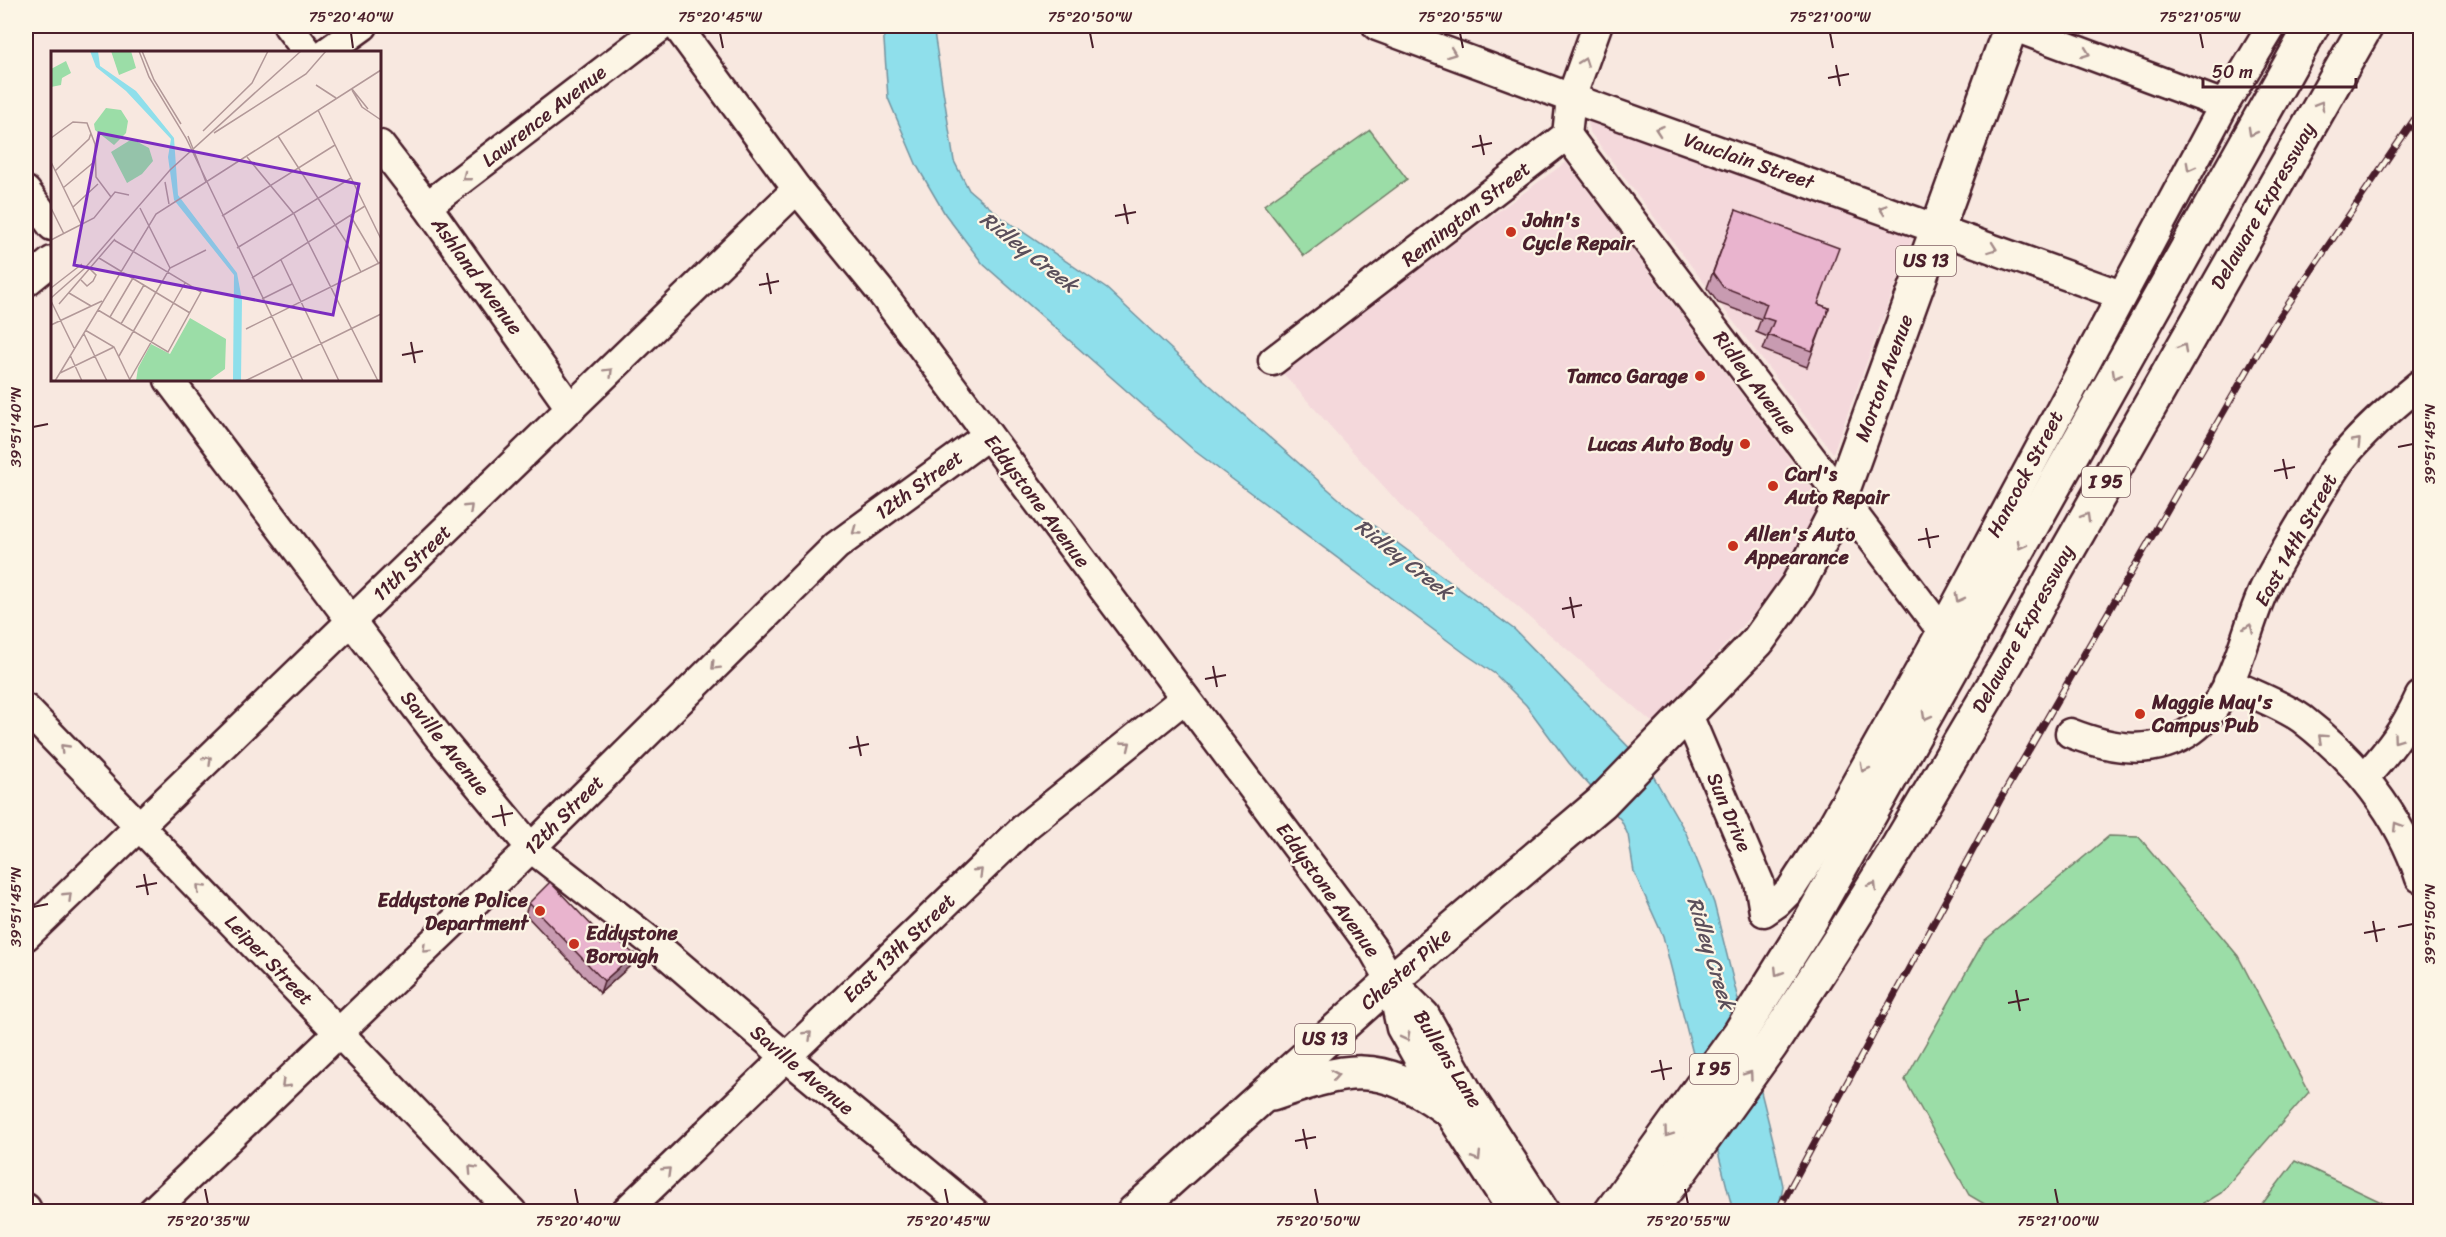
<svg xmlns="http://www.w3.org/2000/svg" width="2446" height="1237" font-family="Sriracha,sans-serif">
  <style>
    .built { fill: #f4d8db }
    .green { fill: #9bdda7; stroke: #727e69; stroke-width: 1.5 }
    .water { fill: #8fdfeb; stroke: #73929e; stroke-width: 1.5 }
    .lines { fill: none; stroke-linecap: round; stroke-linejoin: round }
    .minor-casing { stroke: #4a1f2b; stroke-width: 33 }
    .major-casing { stroke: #4a1f2b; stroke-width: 38 }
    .highway-casing { stroke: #4a1f2b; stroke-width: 38 }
    .minor { stroke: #fcf5e5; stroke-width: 28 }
    .major { stroke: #fcf5e5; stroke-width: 33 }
    .highway { stroke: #fcf5e5; stroke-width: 33 }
    .rail-casing { stroke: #4a1f2b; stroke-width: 7 }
    .rail { stroke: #fcf5e5; stroke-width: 4.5; stroke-dasharray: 14; stroke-linecap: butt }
    .wall { fill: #c89bb1; stroke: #4a1f2b; stroke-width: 1.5 }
    .shaded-wall { fill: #a37e90; stroke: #4a1f2b; stroke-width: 1.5 }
    .building { fill: #e9b4ce; stroke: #4a1f2b; stroke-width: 1.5 }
    .oneway { stroke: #a38a88 }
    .ticks { fill: none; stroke: #4a1f2b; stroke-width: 2 }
    .poi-dot { fill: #c8321e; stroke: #fcf5e5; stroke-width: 2 }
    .labels { text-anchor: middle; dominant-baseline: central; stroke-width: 4.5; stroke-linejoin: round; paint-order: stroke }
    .shield { fill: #fcf5e5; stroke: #7f5f63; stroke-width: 1.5 }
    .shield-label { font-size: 18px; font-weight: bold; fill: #4a1f2b }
    .street-label { font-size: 20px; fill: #4a1f2b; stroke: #fcf5e5 }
    .poi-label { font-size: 20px; font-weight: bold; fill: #4a1f2b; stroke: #fcf5e5; text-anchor: start }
    .water-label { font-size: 21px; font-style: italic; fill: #5b4f5b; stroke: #fcf5e5 }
    .inset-road { fill: none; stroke: #b29898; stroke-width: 1.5 }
    .view { fill: #7b2cbf; fill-opacity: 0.15; stroke: #7b2cbf; stroke-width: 3 }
    .inset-edge { fill: none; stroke: #4a1f2b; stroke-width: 3 }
    .neatline { fill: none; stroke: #4a1f2b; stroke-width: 2 }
    .ticks-label { font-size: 15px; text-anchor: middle; fill: #4a1f2b }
  </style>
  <rect width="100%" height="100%" fill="#f8e8e0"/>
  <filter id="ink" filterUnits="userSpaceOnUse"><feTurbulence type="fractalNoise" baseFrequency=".0167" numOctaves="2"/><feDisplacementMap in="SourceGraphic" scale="12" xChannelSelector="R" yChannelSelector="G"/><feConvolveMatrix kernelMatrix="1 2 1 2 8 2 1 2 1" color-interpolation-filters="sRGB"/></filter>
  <g filter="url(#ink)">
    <g class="built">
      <path d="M1596 114 1916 230 1833 453 1589 131 1588 120Z"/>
      <path d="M1566 162 1820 499 1788 575 1654 724 1404 509 1280 370Z"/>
    </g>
    <g class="green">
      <path d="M1370 130 1407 179 1304 256 1264 205Z"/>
      <path d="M2109 836 2139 837 2238 956 2309 1092 2221 1193 2192 1211 1998 1212 1969 1195 1905 1080 1984 941Z"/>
      <path d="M2295 1161 2400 1211H2257Z"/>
    </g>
    <path class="water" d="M883 26H933L954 161 969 190 1001 217 1107 289 1203 379 1346 505 1515 630 1648 767 1686 833 1714 903 1775 1148 1783 1186 1778 1211H1733L1663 936 1634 872 1628 835 1621 820 1569 763 1526 705 1495 674 1467 655 1196 452 983 264 945 214 917 166 888 98Z"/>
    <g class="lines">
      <defs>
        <g id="minor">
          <path d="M288 26 308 52"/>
          <path d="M677 26 797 189 881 292 1353 922 1374 951 1391 981 1425 1015 1469 1094 1545 1212"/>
          <path d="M1377 26 1571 98 2121 295"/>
          <path d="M2012 26 2224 105"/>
          <path d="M327 52 363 26"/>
          <path d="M1567 135 1942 631"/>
          <path d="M380 145 427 206 571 409"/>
          <path d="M26 191 52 226"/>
          <path d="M427 206 662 26"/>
          <path d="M26 282 52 261"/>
          <path d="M1273 361 1567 135 1571 98 1597 26"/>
          <path d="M169 380 438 736 531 848 658 947 785 1056 974 1212"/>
          <path d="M2228 682C2249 693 2283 705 2302 719 2354 759 2400 814 2420 878"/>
          <path d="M26 709 512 1212"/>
          <path d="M1688 715 1759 882 1764 912 1777 903 1791 889 1833 824 1942 631 2224 105 2272 26"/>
          <path d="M2070 733C2111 749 2154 757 2192 730 2237 698 2243 631 2266 585 2282 554 2301 524 2319 494 2327 482 2334 467 2344 456 2366 429 2393 406 2420 384"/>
          <path d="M2365 777C2391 748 2404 731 2420 696"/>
          <path d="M26 936 797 189"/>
          <path d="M1391 981 1401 1028 1446 1108 1513 1212"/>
          <path d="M26 1208 28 1212"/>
          <path d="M152 1212 531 848 836 546 988 435"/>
          <path d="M625 1212 1026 826 1185 698"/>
        </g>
        <g id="major">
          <path d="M1272 1094C1348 1068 1378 1059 1446 1108"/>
          <path d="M1134 1212 1391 981 1601 803 1758 641 1798 585 1833 517 2011 26"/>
        </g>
        <g id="highway">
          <path d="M1611 1212 1740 1033 1809 923 2312 26"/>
          <path d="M1648 1212 1679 1173 1771 1045 1842 936 1899 845 2014 651 2056 571 2366 26"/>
        </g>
      </defs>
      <use href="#minor" class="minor-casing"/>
      <use href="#major" class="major-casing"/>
      <use href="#highway" class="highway-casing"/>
      <use href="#minor" class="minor"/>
      <use href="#major" class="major"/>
      <use href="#highway" class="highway"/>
      <defs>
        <path id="rail" d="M1777 1212 2000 800 2272 328 2420 111"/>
      </defs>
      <use href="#rail" class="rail-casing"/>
      <use href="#rail" class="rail"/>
    </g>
    <g class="wall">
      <path d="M1736 210 1818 304 1829 308 1807 367 1763 350 1768 337 1756 332 1761 319 1718 303 1707 288Z"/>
      <path d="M529 903 601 935 634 954 630 966 600 993 525 914Z"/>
    </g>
    <path class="shaded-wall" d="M634 954 630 966 600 993 604 981Z"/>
    <g class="building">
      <path d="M1736 210 1839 248 1818 304 1829 308 1812 351 1768 335 1774 321 1762 317 1767 304 1723 287 1713 273Z"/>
      <path d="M550 882 601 935 605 930 634 954 604 981 529 903Z"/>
    </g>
    <defs><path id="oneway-chevron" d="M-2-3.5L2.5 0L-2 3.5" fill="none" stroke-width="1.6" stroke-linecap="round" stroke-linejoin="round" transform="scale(1.5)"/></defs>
    <g class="oneway">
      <use href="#oneway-chevron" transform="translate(1452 53) rotate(21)"/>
      <use href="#oneway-chevron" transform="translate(2086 53) rotate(20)"/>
      <use href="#oneway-chevron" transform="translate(1584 62) rotate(-70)"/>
      <use href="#oneway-chevron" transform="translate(2320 105) rotate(-60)"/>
      <use href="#oneway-chevron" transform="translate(1659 130) rotate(-161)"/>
      <use href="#oneway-chevron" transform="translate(2252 132) rotate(119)"/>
      <use href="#oneway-chevron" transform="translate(2190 167) rotate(118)"/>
      <use href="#oneway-chevron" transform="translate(466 177) rotate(142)"/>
      <use href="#oneway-chevron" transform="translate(1883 209) rotate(-161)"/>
      <use href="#oneway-chevron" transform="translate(1993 248) rotate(20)"/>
      <use href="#oneway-chevron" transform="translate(2183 348) rotate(-60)"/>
      <use href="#oneway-chevron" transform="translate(609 372) rotate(-45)"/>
      <use href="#oneway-chevron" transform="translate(2116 375) rotate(119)"/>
      <use href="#oneway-chevron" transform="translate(2357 442) rotate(-46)"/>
      <use href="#oneway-chevron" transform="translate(469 508) rotate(-44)"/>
      <use href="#oneway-chevron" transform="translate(2086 517) rotate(-60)"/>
      <use href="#oneway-chevron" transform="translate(856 531) rotate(144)"/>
      <use href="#oneway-chevron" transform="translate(2021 545) rotate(119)"/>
      <use href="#oneway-chevron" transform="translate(1959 598) rotate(118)"/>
      <use href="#oneway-chevron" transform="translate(2249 628) rotate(-69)"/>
      <use href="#oneway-chevron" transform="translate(715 666) rotate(135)"/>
      <use href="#oneway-chevron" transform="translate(1926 716) rotate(119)"/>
      <use href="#oneway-chevron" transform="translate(2322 738) rotate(-138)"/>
      <use href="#oneway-chevron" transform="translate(2397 739) rotate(126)"/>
      <use href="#oneway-chevron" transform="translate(1127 745) rotate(-39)"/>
      <use href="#oneway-chevron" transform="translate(64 748) rotate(-134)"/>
      <use href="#oneway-chevron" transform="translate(208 760) rotate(-44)"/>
      <use href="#oneway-chevron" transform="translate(1864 768) rotate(119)"/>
      <use href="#oneway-chevron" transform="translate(2397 826) rotate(-122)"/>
      <use href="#oneway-chevron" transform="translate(979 872) rotate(-44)"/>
      <use href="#oneway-chevron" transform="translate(1873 886) rotate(-58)"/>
      <use href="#oneway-chevron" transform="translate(200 888) rotate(-134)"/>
      <use href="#oneway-chevron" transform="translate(68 896) rotate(-44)"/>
      <use href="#oneway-chevron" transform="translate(426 949) rotate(136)"/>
      <use href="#oneway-chevron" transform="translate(1778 972) rotate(122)"/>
      <use href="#oneway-chevron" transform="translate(808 1035) rotate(-44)"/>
      <use href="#oneway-chevron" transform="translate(1406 1037) rotate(62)"/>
      <use href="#oneway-chevron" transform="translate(1335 1075) rotate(-10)"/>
      <use href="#oneway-chevron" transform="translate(1749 1075) rotate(-54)"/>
      <use href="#oneway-chevron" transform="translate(285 1084) rotate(136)"/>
      <use href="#oneway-chevron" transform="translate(1668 1133) rotate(126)"/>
      <use href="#oneway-chevron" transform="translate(1477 1157) rotate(58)"/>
      <use href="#oneway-chevron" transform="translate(472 1169) rotate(-133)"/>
      <use href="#oneway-chevron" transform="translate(667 1171) rotate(-44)"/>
    </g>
  </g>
  <path class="ticks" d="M351 33 353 48M720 33 723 48M1090 33 1093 48M1460 33 1463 48M1830 33 1833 48M2200 33 2203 48M1836 65 1840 86M1828 78 1849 74M1480 135 1484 155M1472 147 1492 143M1124 204 1128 224M1115 216 1136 212M767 273 771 294M759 285 779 281M411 342 415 363M402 355 423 351M33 427 48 424M2398 447 2413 444M2283 459 2287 479M2274 471 2295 467M1926 528 1930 548M1918 540 1939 536M1570 597 1574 618M1562 609 1582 605M1213 666 1217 687M1205 679 1226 675M857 736 861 756M849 748 869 744M501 805 505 826M492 817 513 813M144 874 148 895M136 887 157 883M33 907 48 904M2373 921 2377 942M2398 927 2413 924M2364 933 2385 929M2016 990 2020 1011M2008 1003 2029 999M1660 1060 1664 1080M1651 1072 1672 1068M1303 1129 1307 1149M1295 1141 1316 1137M205 1189 208 1204M575 1189 578 1204M945 1189 948 1204M1315 1189 1318 1204M1685 1189 1688 1204M2055 1189 2058 1204"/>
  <g class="poi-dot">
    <circle cx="1511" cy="232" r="6"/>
    <circle cx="1700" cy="376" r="6"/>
    <circle cx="1745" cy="444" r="6"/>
    <circle cx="1773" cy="486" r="6"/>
    <circle cx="1733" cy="546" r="6"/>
    <circle cx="2140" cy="714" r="6"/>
    <circle cx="540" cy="911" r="6"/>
    <circle cx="574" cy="944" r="6"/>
  </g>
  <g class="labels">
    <g class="shield">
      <rect x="1896" y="246" width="60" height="30" rx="4.5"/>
      <rect x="2082" y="467" width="48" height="30" rx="4.5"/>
      <rect x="1295" y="1024" width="60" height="30" rx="4.5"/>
      <rect x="1690" y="1054" width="48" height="30" rx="4.5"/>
    </g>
    <g class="shield-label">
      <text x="1926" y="261">US 13</text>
      <text x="2106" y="482">I 95</text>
      <text x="1325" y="1039">US 13</text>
      <text x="1714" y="1069">I 95</text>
    </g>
    <g class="street-label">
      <text transform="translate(544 116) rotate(-38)">Lawrence Avenue</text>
      <text transform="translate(1749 161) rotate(19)">Vauclain Street</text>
      <text transform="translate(2263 206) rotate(-60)">Delaware Expressway</text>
      <text transform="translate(1466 214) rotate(-38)">Remington Street</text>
      <text transform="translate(477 276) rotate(54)">Ashland Avenue</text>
      <text transform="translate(1884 378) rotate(-70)">Morton Avenue</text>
      <text transform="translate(1755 383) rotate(53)">Ridley Avenue</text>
      <text transform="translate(2025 474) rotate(-62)">Hancock Street</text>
      <text transform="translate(919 485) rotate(-36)">12th Street</text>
      <text transform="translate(1037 501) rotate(53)">Eddystone Avenue</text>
      <text transform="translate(2296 540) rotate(-61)">East 14th Street</text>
      <text transform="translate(412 563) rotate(-44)">11th Street</text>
      <text transform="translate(2023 629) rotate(-61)">Delaware Expressway</text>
      <text transform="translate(445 743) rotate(51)">Saville Avenue</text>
      <text transform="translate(1729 812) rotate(67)">Sun Drive</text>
      <text transform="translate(564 815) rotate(-45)">12th Street</text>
      <text transform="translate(1328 890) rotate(54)">Eddystone Avenue</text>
      <text transform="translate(899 948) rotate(-44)">East 13th Street</text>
      <text transform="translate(269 960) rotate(46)">Leiper Street</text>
      <text transform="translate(1406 969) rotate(-41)">Chester Pike</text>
      <text transform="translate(1448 1059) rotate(58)">Bullens Lane</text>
      <text transform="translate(802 1070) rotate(40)">Saville Avenue</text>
    </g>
    <g class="poi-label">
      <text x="1523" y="220">John's<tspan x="1523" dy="23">Cycle Repair</tspan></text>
      <text x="1688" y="376" text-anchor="end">Tamco Garage</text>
      <text x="1733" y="444" text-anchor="end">Lucas Auto Body</text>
      <text x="1785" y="474">Carl's<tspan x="1785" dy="23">Auto Repair</tspan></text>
      <text x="1745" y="534">Allen's Auto<tspan x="1745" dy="23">Appearance</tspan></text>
      <text x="2152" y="702">Maggie May's<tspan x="2152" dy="23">Campus Pub</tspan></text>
      <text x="528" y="900" text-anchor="end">Eddystone Police<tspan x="528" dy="23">Department</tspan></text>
      <text x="586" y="933">Eddystone<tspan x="586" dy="23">Borough</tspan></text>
    </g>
    <g class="water-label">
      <text transform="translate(1029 252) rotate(38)">Ridley Creek</text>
      <text transform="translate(1404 559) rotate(38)">Ridley Creek</text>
      <text transform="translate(1711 953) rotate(73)">Ridley Creek</text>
    </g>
  </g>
  <g transform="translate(51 51)">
    <rect width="330" height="330" fill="#f8e8e0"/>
    <path d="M60 0H80L85 17 68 24ZM15 10 20 22 11 27 10 34 0 36V18ZM55 57 70 59 77 70 75 82 63 94 44 79 43 73ZM81 88 98 97 102 110 91 123 76 132 60 101ZM139 267 175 288 174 318 157 330H85L87 317 100 293 119 303Z" fill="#9bdda7"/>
    <path d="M39 0H47L49 15 85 40 123 87 127 144 186 222 191 249 190 330H182L183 224 123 149 117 106 120 88 75 40 45 16Z" fill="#8fdfeb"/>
    <path class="inset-road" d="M88 0 98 26 135 87 252 330M91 0 103 29 130 73M265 34 285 47M301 38 317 58M301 39 311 56 330 69M267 59 330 188M152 80 201 32 217 0M163 82 255 23 275 0M137 85 155 131M227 85 294 189 310 221M0 87 22 71 36 72 44 93 45 126 60 146M196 106 243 163 327 330M0 111 31 175M4 120 38 88 40 82M114 131 118 153M12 137 43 111M22 156 47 133M0 157 13 183M89 157 119 217M299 164 328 213M171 165 284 94M0 189 43 167 64 141 78 144M186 197 300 127M48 207 139 262M230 209 288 330M201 227 314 155M30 229 36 235 42 230 45 224 39 218M0 237 31 213M18 242 40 255M0 247 34 217 119 119 250 0M211 248 241 233M0 250 23 297M8 253 64 188M47 259 117 301 150 241 63 189M59 266 82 227M70 273 93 234M0 274 51 250M195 278 330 211M34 279 63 296 79 329M33 283 56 330M19 304 31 330M68 305 119 217 155 199M9 322 63 296M79 328 134 232M4 330 105 163 330 19M194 330 330 263"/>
    <path class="view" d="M48 82 308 133 282 264 23 214Z"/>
    <rect width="330" height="330" class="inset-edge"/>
  </g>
  <rect width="2446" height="1237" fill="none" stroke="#fcf5e5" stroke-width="66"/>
  <path d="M2203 78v9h153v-9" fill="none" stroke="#4a1f2b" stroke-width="3"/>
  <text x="2212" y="78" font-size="18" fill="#4a1f2b" stroke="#fcf5e5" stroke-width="4.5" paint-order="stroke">50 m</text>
  <rect x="33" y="33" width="2380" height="1171" class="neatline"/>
  <g class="ticks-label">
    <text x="351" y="22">75°20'40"W</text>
    <text x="720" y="22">75°20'45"W</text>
    <text x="1090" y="22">75°20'50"W</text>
    <text x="1460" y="22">75°20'55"W</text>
    <text x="1830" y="22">75°21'00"W</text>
    <text x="2200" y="22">75°21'05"W</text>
    <text transform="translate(16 427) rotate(-90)" y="5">39°51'40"N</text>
    <text transform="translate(2430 444) rotate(-90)" y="5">39°51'45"N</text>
    <text transform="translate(16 907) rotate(-90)" y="5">39°51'45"N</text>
    <text transform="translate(2430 924) rotate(-90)" y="5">39°51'50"N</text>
    <text x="208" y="1226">75°20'35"W</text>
    <text x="578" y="1226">75°20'40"W</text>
    <text x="948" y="1226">75°20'45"W</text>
    <text x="1318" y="1226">75°20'50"W</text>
    <text x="1688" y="1226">75°20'55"W</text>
    <text x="2058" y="1226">75°21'00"W</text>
  </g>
</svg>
